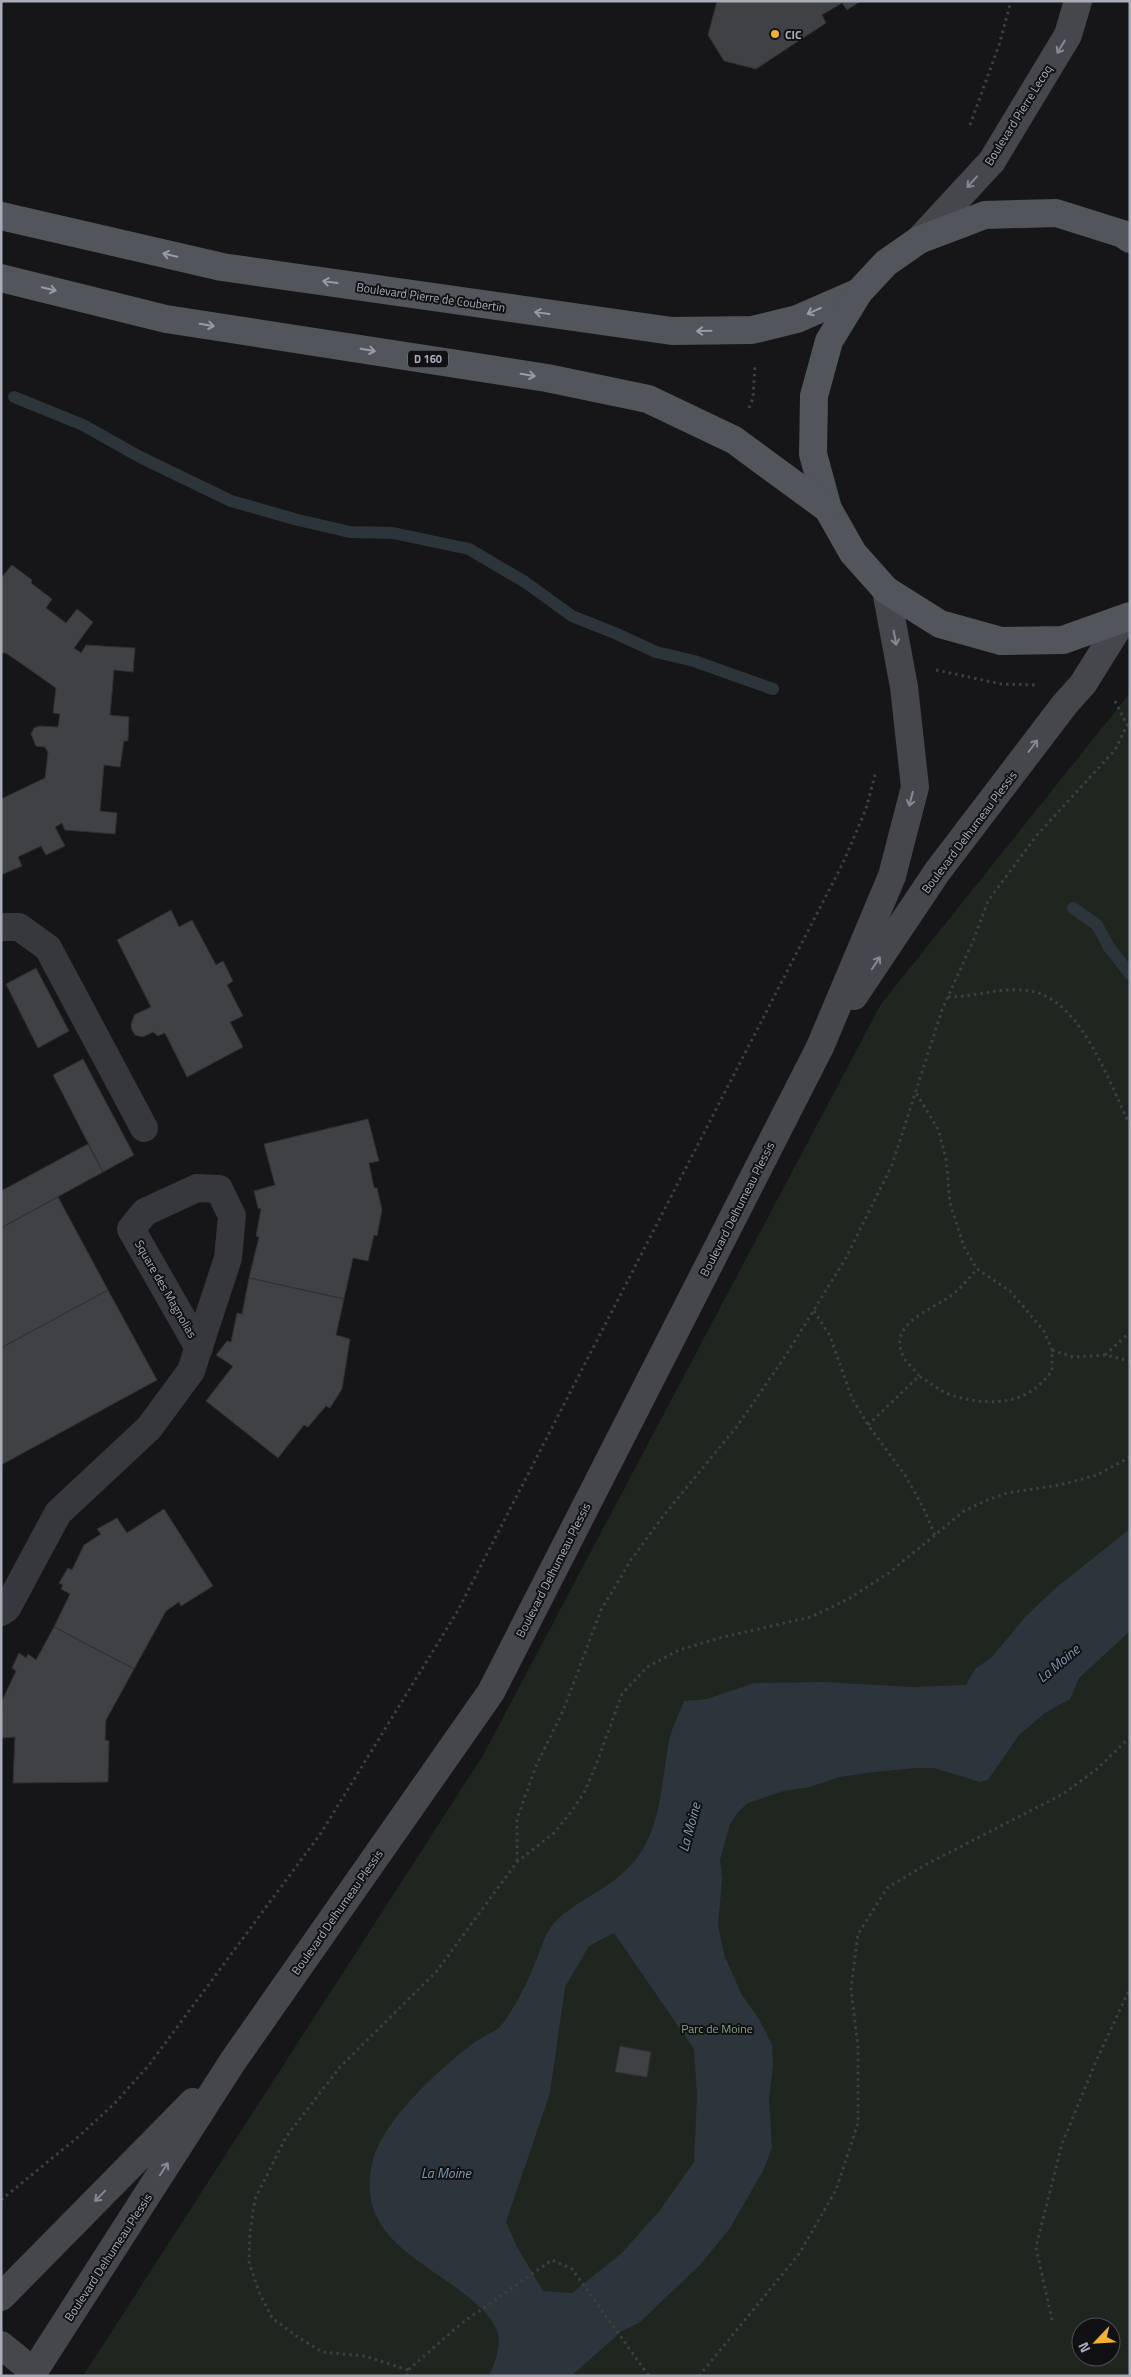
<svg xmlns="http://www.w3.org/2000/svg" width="1131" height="2377" font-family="'Titillium Web',sans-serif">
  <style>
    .green { fill: #1e261f; fill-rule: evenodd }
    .water { fill: #2c353c; fill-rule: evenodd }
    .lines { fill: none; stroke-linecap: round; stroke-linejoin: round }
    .stream { stroke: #2c353c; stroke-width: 12 }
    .building { fill: #404145; stroke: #303034 }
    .path { stroke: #3d3f44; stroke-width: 3; stroke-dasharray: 2.5 4; stroke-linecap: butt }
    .street { stroke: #37383d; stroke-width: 28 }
    .secondary { stroke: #45474d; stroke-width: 28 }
    .primary { stroke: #53555c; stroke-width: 28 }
    .oneway { stroke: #858993 }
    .oneway2 { stroke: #979ba6 }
    .poi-dot { fill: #f2b134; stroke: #111113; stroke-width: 2 }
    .labels { text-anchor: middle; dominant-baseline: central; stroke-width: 4; stroke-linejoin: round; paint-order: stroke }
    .shield { fill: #111113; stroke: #7b7e86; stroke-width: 1 }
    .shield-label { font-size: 11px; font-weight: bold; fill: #a8adb8 }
    .poi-label { font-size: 12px; font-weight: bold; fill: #a8adb8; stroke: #111113; text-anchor: start }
    .street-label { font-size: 12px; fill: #a8adb8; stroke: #111113 }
    .park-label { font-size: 12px; fill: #7fa381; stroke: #111113 }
    .water-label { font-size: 14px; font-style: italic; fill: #7f9bb3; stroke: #111113 }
  </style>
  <rect width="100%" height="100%" fill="#161618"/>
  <path class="green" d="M1130 693V2376H83L482 1757 881 1004ZM1081 2327H1111V2357H1081Z"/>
  <path class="water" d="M1130 1529V1631L1079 1678 1070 1699 1045 1713 1019 1735 988 1780 980 1782 934 1768H917L874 1772 839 1777 810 1787 784 1791 748 1803 738 1812 730 1824 720 1860 722 1879 718 1926 725 1957 742 1995 759 2019 772 2045 773 2065 769 2100 772 2148 763 2171 730 2228 700 2265 639 2323 622 2331 571 2376H489C495 2361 502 2347 497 2331 493 2319 482 2309 473 2301 426 2260 353 2238 373 2160 384 2119 440 2068 475 2042 483 2036 497 2032 503 2023 516 2006 527 1983 535 1963 542 1947 545 1930 559 1918 585 1895 621 1884 641 1852 662 1820 662 1777 669 1741 672 1727 679 1714 684 1701L707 1699 754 1683 823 1682 913 1687 966 1685 975 1669 992 1657 1026 1616 1058 1586ZM614 1933 694 2049 697 2096 694 2162 660 2210 623 2252 572 2293 543 2291 517 2247 506 2222 550 2093 565 1987 589 1946Z"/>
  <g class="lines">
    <g class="stream">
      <path d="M14 397 83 425 140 457 231 501 298 520 350 532 393 533 469 549 525 582 572 616 617 634 656 652 694 661 773 689"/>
      <path d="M1073 908 1097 925 1109 947 1130 974"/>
    </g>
  </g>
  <g class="building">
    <path d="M717 1H861L847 10 842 3 822 15 826 23 756 69 724 61 708 35Z"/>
    <path d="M12 565 32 580 31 583 52 599 46 608 66 623 77 609 93 622 74 648 81 653 86 645 135 648 133 672 114 670 110 715 129 717 128 741H124L120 767 104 765 100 811 117 813 115 834 65 830 62 823 55 827 65 846 46 855 41 846 18 857 22 866 1 875V799L45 778 48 753 45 747 36 746 31 734 34 728 40 726 58 727 60 714 53 713 56 688 6 653H1V578Z"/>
    <path d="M171 910 179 927 192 920 216 965 223 961 233 981 227 985 243 1016 230 1022 243 1047 187 1077 165 1033 158 1036 153 1032 143 1037 135 1035 132 1030 131 1025 134 1015 151 1007 117 940Z"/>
    <path d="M36 968 69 1031 38 1048 6 984Z"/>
    <path d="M83 1059 134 1155 103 1172 53 1075Z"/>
    <path d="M368 1119 379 1161 369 1163 374 1188H377L382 1210 377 1236 374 1235 368 1261 353 1258 344 1299 249 1278 259 1237 256 1236 261 1209 258 1208 254 1191 275 1185 264 1144Z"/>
    <path d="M88 1144 103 1172 1 1228V1191Z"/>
    <path d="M58 1197 108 1290 1 1348V1228Z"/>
    <path d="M249 1278 344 1299 336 1335 350 1339 342 1389 330 1408 326 1406 308 1427 304 1425 278 1458 206 1401 233 1366 216 1355 227 1341 231 1342 237 1313 242 1314Z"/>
    <path d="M108 1290 157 1380 1 1465V1348Z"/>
    <path d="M164 1509 213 1586 181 1606 179 1602 166 1611 134 1669 54 1627 70 1594 61 1589 63 1585 59 1583 68 1568 72 1570 84 1545 101 1534 97 1529 117 1518 127 1533Z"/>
    <path d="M54 1627 134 1669 106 1720 105 1740 109 1741 108 1782 13 1783 15 1737 1 1738 2 1701 16 1671 12 1668 19 1653 26 1658 28 1654 36 1660Z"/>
    <path d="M620 2046 651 2052 647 2077 615 2072Z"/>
  </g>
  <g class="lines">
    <g class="path">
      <path d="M970 125 999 45 1011 1"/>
      <path d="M749 408 753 398 755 365"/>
      <path d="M936 670 1001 684 1036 685"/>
      <path d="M1115 701 1127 725"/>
      <path d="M948 997C976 997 1003 986 1031 991 1082 1001 1109 1083 1130 1125"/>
      <path d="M814 1311 830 1336 852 1398 868 1425 905 1475 925 1511 935 1536"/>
      <path d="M1052 1350 1073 1357 1105 1355 1130 1361"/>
      <path d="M1105 1355 1130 1332"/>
      <path d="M919 1376C915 1370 908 1364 904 1358 886 1325 929 1311 949 1297 960 1290 968 1279 977 1269"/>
      <path d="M868 1425 919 1376C927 1381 934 1386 942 1391 964 1402 1004 1407 1026 1394 1037 1389 1044 1380 1052 1371V1350L1044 1331 1010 1291 977 1269 964 1247 950 1203 946 1158 938 1129 915 1091"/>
      <path d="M517 1861V1819L536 1766 563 1711 601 1610 631 1560 664 1515 738 1425 786 1355 846 1258 892 1165 942 1010 973 941 988 901 1037 835 1115 750 1127 725 1130 726"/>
      <path d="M1 2200 78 2137 115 2103 149 2065 321 1833 457 1612 843 863 866 809 876 771"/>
      <path d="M1052 2320 1036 2247 1062 2144 1097 2059 1130 1988"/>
      <path d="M408 2370 365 2356 322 2352 298 2337 272 2318 259 2292 249 2262 250 2232 255 2199 286 2137 340 2067 436 1972 517 1862 554 1833 571 1812 584 1793 596 1765 622 1694 647 1667 679 1650 723 1637 811 1617 850 1598 890 1572 964 1511 985 1501 1007 1493 1060 1485 1097 1475 1130 1457"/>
      <path d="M407 2376 408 2370 462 2323 552 2260 572 2269 649 2376"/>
      <path d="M699 2376 799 2254 836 2190 858 2123V2047L851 1989 858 1934 887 1888 925 1865 1063 1794 1097 1769 1130 1737"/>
    </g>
    <g class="street">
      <path d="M1 927H19L48 948 144 1128"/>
      <path d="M1 1612 7 1608 58 1513 149 1428 191 1371 228 1258 232 1216 219 1189 197 1188 145 1212 131 1229 199 1348"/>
    </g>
    <g class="secondary">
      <path d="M919 240 992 161 1068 35 1078 1"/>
      <path d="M854 996 937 872 1065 704 1083 684 1123 620"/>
      <path d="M1 2297 193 2102"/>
      <path d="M1 2345 34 2372"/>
      <path d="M31 2376 233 2061 491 1692 820 1047 892 876 915 787 904 687 886 590"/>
    </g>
    <g class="primary">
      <path d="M1 216 222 267 672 331 752 330 797 319 859 292"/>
      <path d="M1130 239 1123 234 1056 213 985 215 919 240 886 263 859 292 829 341 814 396 813 454 828 509 853 553 886 590 940 624 1001 641 1063 640 1130 616"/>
      <path d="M1 278 166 319 547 378 648 399 734 440 828 509"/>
    </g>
  </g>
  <defs><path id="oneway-shaft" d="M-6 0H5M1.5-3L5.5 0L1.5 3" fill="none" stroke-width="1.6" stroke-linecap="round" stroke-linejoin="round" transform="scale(1.25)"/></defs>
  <g class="oneway">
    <use href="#oneway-shaft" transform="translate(1061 47) rotate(121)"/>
    <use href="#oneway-shaft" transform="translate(972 182) rotate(132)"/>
    <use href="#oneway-shaft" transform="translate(895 638) rotate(80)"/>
    <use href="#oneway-shaft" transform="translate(1033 746) rotate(-53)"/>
    <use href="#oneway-shaft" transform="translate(911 799) rotate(104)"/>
    <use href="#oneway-shaft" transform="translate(876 963) rotate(-56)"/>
    <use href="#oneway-shaft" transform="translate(164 2169) rotate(-57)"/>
    <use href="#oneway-shaft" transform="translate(100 2196) rotate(134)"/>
  </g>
  <g class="oneway2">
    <use href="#oneway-shaft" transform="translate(170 255) rotate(-167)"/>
    <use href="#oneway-shaft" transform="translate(330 282) rotate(-172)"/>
    <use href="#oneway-shaft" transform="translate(49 289) rotate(14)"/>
    <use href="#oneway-shaft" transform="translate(814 311) rotate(156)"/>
    <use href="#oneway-shaft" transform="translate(542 313) rotate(-172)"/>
    <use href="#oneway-shaft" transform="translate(207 325) rotate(9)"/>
    <use href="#oneway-shaft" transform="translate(704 331) rotate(179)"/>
    <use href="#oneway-shaft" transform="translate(368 350) rotate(9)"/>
    <use href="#oneway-shaft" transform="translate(528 375) rotate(9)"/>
  </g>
  <circle class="poi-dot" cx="775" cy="34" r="5"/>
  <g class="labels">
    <rect class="shield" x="408" y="350.5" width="40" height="17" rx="4"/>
    <g class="shield-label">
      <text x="428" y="359">D 160</text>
    </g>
    <g class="poi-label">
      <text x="785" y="34">CIC</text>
    </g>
    <g class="street-label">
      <text transform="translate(1018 115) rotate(-58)">Boulevard Pierre Lecoq</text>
      <text transform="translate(431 297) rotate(8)">Boulevard Pierre de Coubertin</text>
      <text transform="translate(969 832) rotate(-53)">Boulevard Delhumeau Plessis</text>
      <text transform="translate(737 1209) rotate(-63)">Boulevard Delhumeau Plessis</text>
      <text transform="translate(166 1289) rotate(60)">Square des Magnolias</text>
      <text transform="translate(553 1570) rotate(-63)">Boulevard Delhumeau Plessis</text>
      <text transform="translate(337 1912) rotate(-55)">Boulevard Delhumeau Plessis</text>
      <text transform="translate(108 2257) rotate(-57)">Boulevard Delhumeau Plessis</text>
    </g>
    <g class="park-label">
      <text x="717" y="2028">Parc de Moine</text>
    </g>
    <g class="water-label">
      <text transform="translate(1058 1663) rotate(-40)">La Moine</text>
      <text transform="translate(689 1827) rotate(-75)">La Moine</text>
      <text x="446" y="2172">La Moine</text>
    </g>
  </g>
  <rect width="1131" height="2377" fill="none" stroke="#a8adb8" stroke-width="5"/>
  <g transform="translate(1096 2342) rotate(245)"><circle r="24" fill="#111113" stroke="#4d4f55"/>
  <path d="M0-4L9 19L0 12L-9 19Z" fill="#f2b134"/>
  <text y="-8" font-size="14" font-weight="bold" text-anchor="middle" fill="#a8adb8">N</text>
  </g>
</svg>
